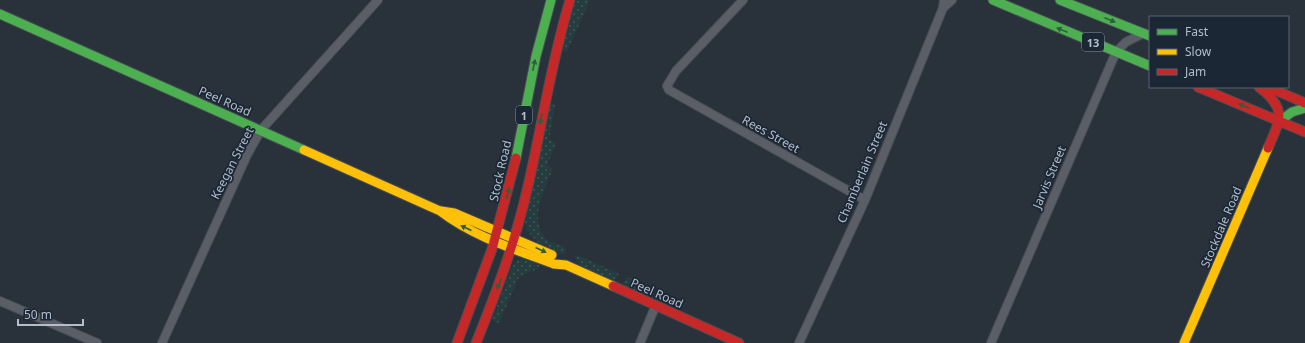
<svg xmlns="http://www.w3.org/2000/svg" width="1305" height="343" font-family="'Noto Sans',sans-serif">
  <style>
    .grass { fill: url(#grass-dots) }
    .lines { fill: none; stroke-linecap: round; stroke-linejoin: round }
    .street-casing { stroke: #484d54; stroke-width: 10 }
    .fast-casing { stroke: #484d54; stroke-width: 11 }
    .slow-casing { stroke: #484d54; stroke-width: 11 }
    .jam-casing { stroke: #484d54; stroke-width: 11 }
    .street { stroke: #5a5f67; stroke-width: 8 }
    .fast { stroke: #4caf50; stroke-width: 9 }
    .slow { stroke: #ffc107; stroke-width: 9 }
    .jam { stroke: #c62828; stroke-width: 9 }
    .oneway { fill: #2f5d40 }
    .labels { text-anchor: middle; dominant-baseline: central; stroke-width: 3.5; stroke-linejoin: round; paint-order: stroke }
    .shield { fill: #1c2735; stroke: #86909e; stroke-width: 1 }
    .shield-label { font-size: 11px; font-weight: bold; fill: #b3bdcb }
    .street-label { font-size: 12px; fill: #b3bdcb; stroke: #1c2735 }
  </style>
  <defs>
    <pattern id="grass-dots" width="8" height="8" patternUnits="userSpaceOnUse"><rect width="8" height="8" fill="#263d40"/><path d="M2 2h.1M6 6h.1" fill="none" stroke="#43575a" stroke-width="1.8" stroke-linecap="round"/></pattern>
  </defs>
  <rect width="100%" height="100%" fill="#29313a"/>
  <g class="grass">
    <path d="M576 0H590L567 52 561 49Z"/>
    <path d="M550 103 555 105 549 139 556 143 547 165 553 169C544 189 529 218 545 238 549 242 559 244 565 247L566 252 563 255C548 250 528 239 525 223Z"/>
    <path d="M576 255 580 256 619 274 614 281 609 280 579 264 575 257Z"/>
    <path d="M524 258 539 265V268L519 277 499 323 492 320 512 267 518 260Z"/>
    <path d="M627 277 654 289 653 296H645L646 293 639 289 637 293 625 287 623 284Z"/>
  </g>
  <g class="lines">
    <defs>
      <g id="street">
        <path d="M743 0 676 71 667 86 669 90 865 200"/>
        <path d="M943 8 952 0"/>
        <path d="M0 301 97 343"/>
        <path d="M162 343 247 155 261 130 378 0"/>
        <path d="M640 343 656 305"/>
        <path d="M799 343 865 200 943 8 944 0"/>
        <path d="M991 343 1116 52 1126 42 1144 33"/>
      </g>
      <g id="fast">
        <path d="M993 0 1150 66"/>
        <path d="M1060 0 1150 36"/>
        <path d="M0 14 304 150"/>
        <path d="M1280 121 1292 112 1305 108"/>
        <path d="M516 158 536 56 551 0"/>
      </g>
      <g id="slow">
        <path d="M304 150 440 211C474 237 514 249 554 264L566 265 613 286"/>
        <path d="M441 211 454 213 552 255"/>
        <path d="M1184 343 1268 148"/>
      </g>
      <g id="jam">
        <path d="M1198 87 1305 132"/>
        <path d="M1259 87C1288 109 1280 120 1268 148"/>
        <path d="M1268 87 1305 103"/>
        <path d="M613 286 739 343"/>
        <path d="M457 343 492 249 516 158"/>
        <path d="M476 343C496 293 515 243 527 190 542 127 551 62 570 0"/>
      </g>
    </defs>
    <use href="#street" class="street-casing"/>
    <use href="#fast" class="fast-casing"/>
    <use href="#slow" class="slow-casing"/>
    <use href="#jam" class="jam-casing"/>
    <use href="#street" class="street"/>
    <use href="#fast" class="fast"/>
    <use href="#slow" class="slow"/>
    <use href="#jam" class="jam"/>
  </g>
  <defs><path id="oneway-solid" d="M-6-.8H1V-3.2L6.5 0L1 3.2V.8H-6Z"/></defs>
  <g class="oneway">
    <use href="#oneway-solid" transform="translate(1110 20) rotate(22)"/>
    <use href="#oneway-solid" transform="translate(1062 30) rotate(-158)"/>
    <use href="#oneway-solid" transform="translate(534 65) rotate(-78)"/>
    <use href="#oneway-solid" transform="translate(1244 106) rotate(-157)"/>
    <use href="#oneway-solid" transform="translate(541 119) rotate(101)"/>
    <use href="#oneway-solid" transform="translate(508 193) rotate(-76)"/>
    <use href="#oneway-solid" transform="translate(466 228) rotate(-155)"/>
    <use href="#oneway-solid" transform="translate(541 250) rotate(25)"/>
    <use href="#oneway-solid" transform="translate(499 284) rotate(110)"/>
  </g>
  <g class="labels">
    <g class="shield">
      <rect x="1082" y="33" width="22" height="18" rx="3"/>
      <rect x="516" y="106" width="16" height="18" rx="3"/>
    </g>
    <g class="shield-label">
      <text x="1093" y="42">13</text>
      <text x="524" y="115">1</text>
    </g>
    <g class="street-label">
      <text transform="translate(225 101) rotate(24)">Peel Road</text>
      <text transform="translate(771 134) rotate(29)">Rees Street</text>
      <text transform="translate(232 163) rotate(-63)">Keegan Street</text>
      <text transform="translate(500 171) rotate(-77)">Stock Road</text>
      <text transform="translate(862 172) rotate(-67)">Chamberlain Street</text>
      <text transform="translate(1049 177) rotate(-67)">Jarvis Street</text>
      <text transform="translate(1221 227) rotate(-67)">Stockdale Road</text>
      <text transform="translate(657 293) rotate(24)">Peel Road</text>
    </g>
  </g>
  <rect x="1149" y="16" width="140" height="72" fill="#1c2735" stroke="#586371"/>
  <rect x="1157" y="29" width="20" height="6" fill="#4caf50" stroke="#586371"/>
  <text x="1185" y="36" font-size="12" fill="#b3bdcb">Fast</text>
  <rect x="1157" y="49" width="20" height="6" fill="#ffc107" stroke="#586371"/>
  <text x="1185" y="56" font-size="12" fill="#b3bdcb">Slow</text>
  <rect x="1157" y="69" width="20" height="6" fill="#c62828" stroke="#586371"/>
  <text x="1185" y="76" font-size="12" fill="#b3bdcb">Jam</text>
  <path d="M18 319v6h65v-6" fill="none" stroke="#b3bdcb" stroke-width="2"/>
  <text x="24" y="319" font-size="12" fill="#b3bdcb" stroke="#1c2735" stroke-width="3" paint-order="stroke">50 m</text>
</svg>
